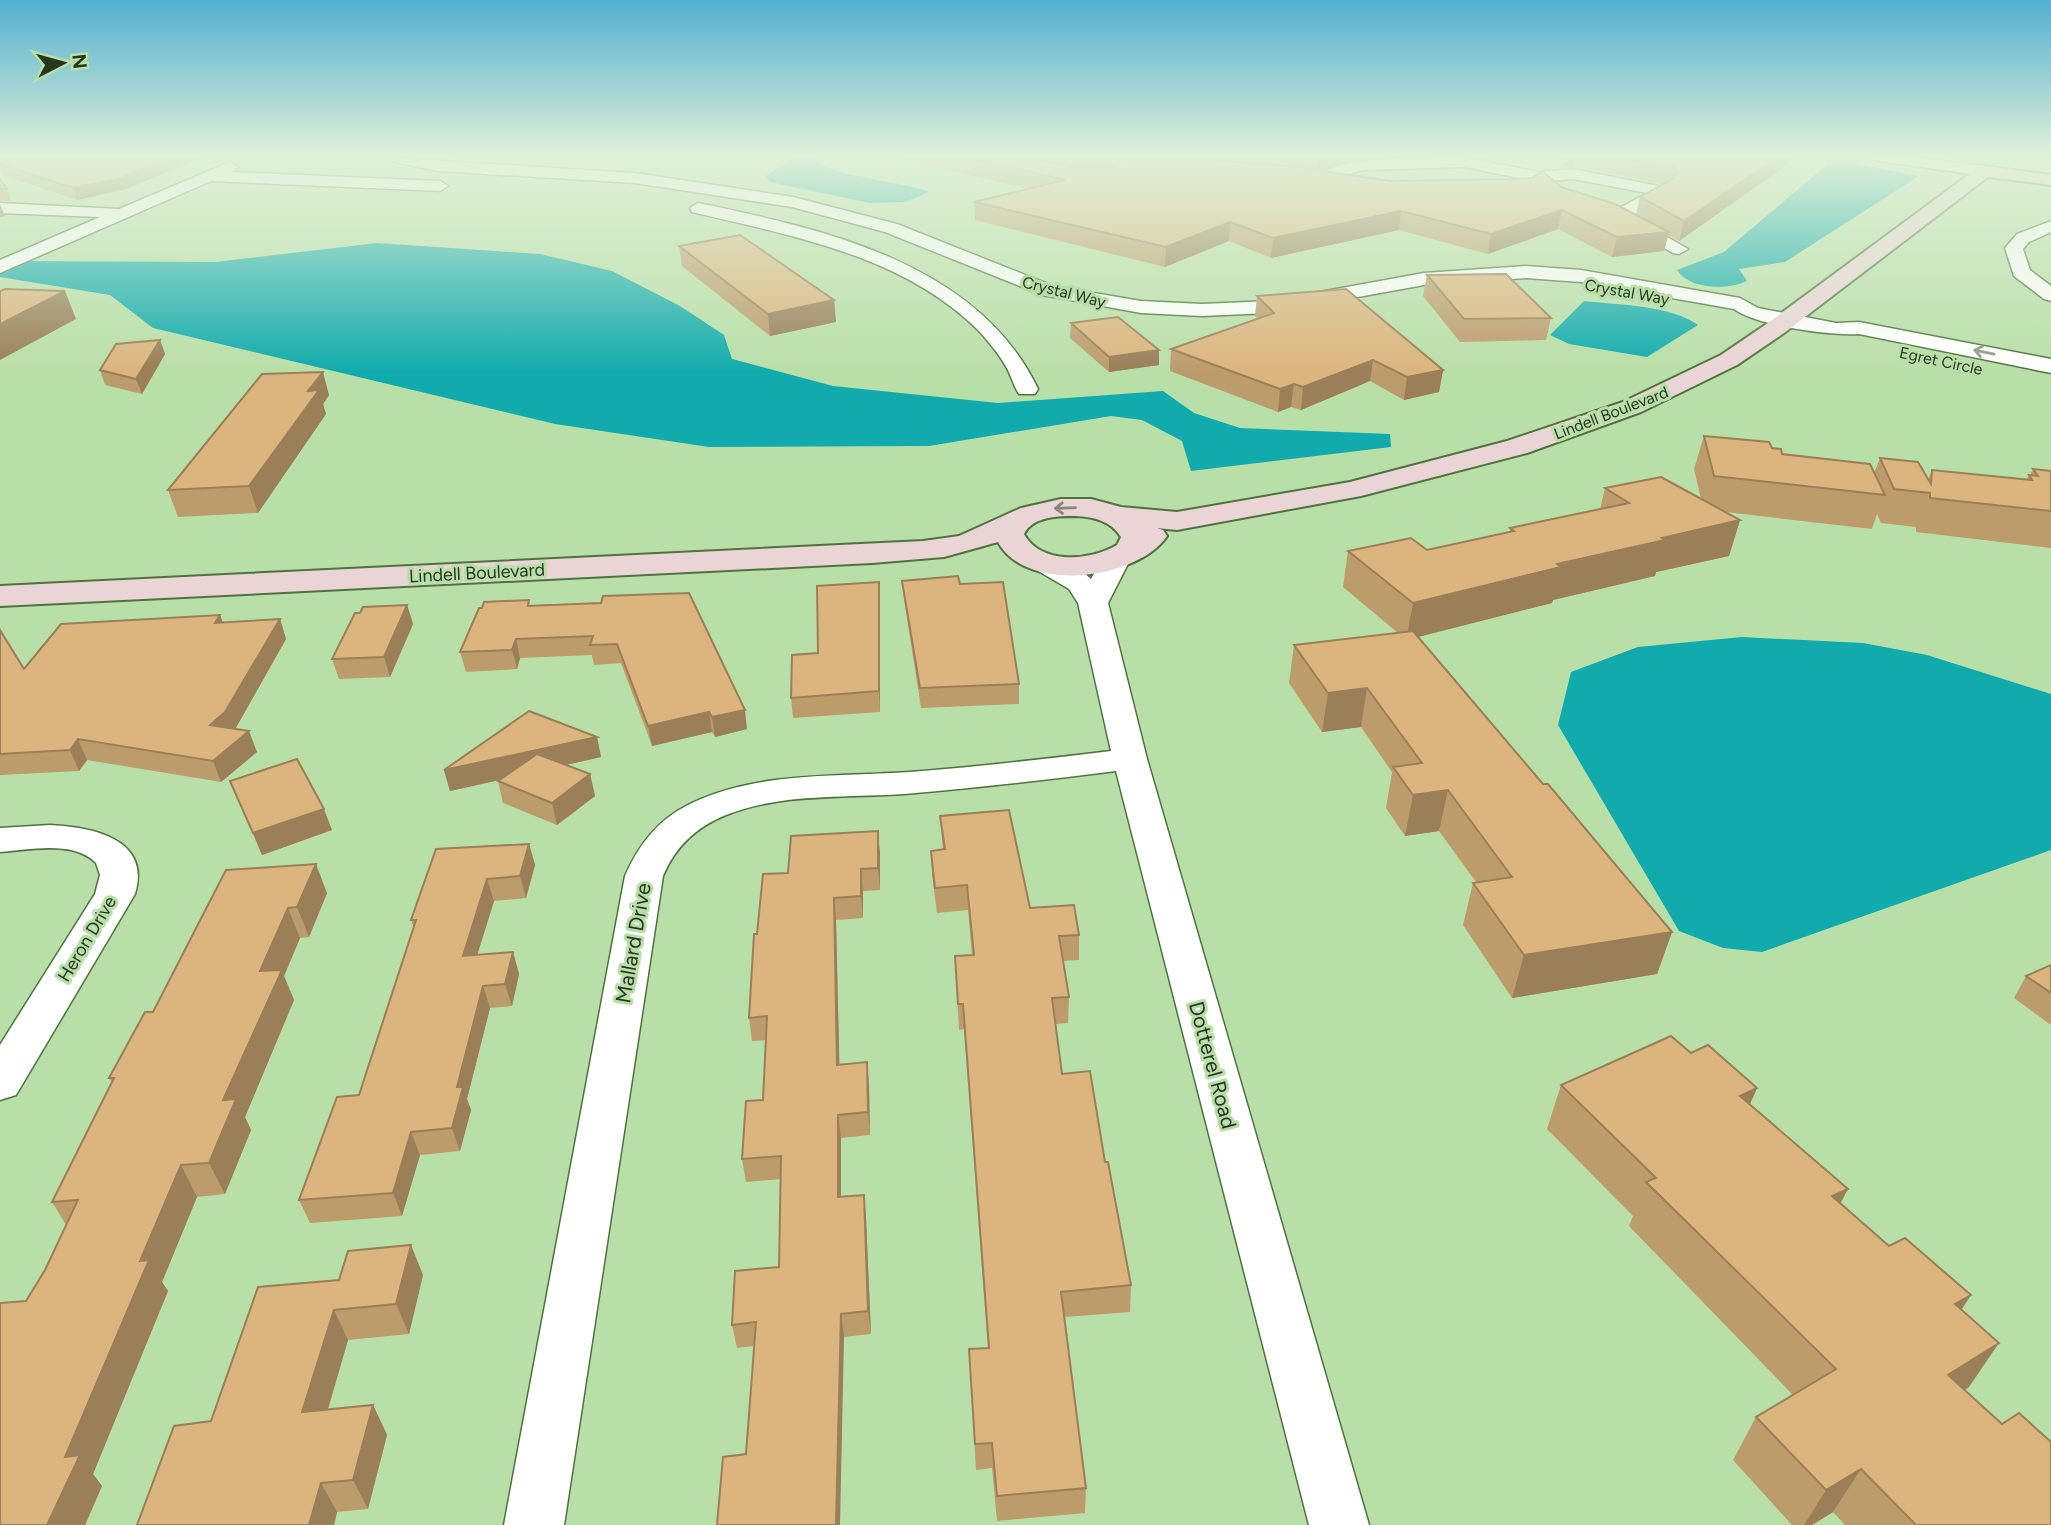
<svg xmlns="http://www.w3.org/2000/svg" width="2051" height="1525" font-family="Figtree,sans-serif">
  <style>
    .water { fill: #12abad }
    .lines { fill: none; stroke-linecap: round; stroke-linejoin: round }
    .street-casing { stroke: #507240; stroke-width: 3 }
    .secondary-casing { stroke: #507240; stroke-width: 4 }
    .street { fill: #fff; fill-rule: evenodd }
    .secondary { fill: #ebd4d6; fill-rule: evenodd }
    .wall { fill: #bd9c6c }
    .shaded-wall { fill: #9a7f58 }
    .building { fill: #dcb57e; stroke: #9a7f58; stroke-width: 2 }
    .oneway { stroke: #939a90 }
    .oneway2 { stroke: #89857b }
    .labels { text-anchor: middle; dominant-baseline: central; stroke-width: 6; stroke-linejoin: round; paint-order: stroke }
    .far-street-label { font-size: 16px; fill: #273620; stroke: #b9dfa8 }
    .street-label { font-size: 18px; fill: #273620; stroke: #b9dfa8 }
    .near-street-label { font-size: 21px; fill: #273620; stroke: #b9dfa8 }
  </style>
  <rect width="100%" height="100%" fill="#b9dfa8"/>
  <g class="water">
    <path d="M796 157H813C827 178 902 180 929 192L905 202 870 203 770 182 766 176Z"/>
    <path d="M1850 163 1919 176 1785 262 1739 269 1747 281C1727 290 1690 290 1677 270L1724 252 1828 164Z"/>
    <path d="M377 243 540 254 612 271 680 306 724 335 732 359 833 386 998 403 1163 391 1194 413 1240 428 1390 434 1391 447 1191 471 1182 441 1142 420 1111 416 929 446 709 447 555 424 153 328 110 295 0 277V261L215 262Z"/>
    <path d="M1584 301C1618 305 1671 305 1698 325L1647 357 1569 344 1550 335Z"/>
    <path d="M1742 637 1863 643 1927 655 2051 694V850L1762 952 1723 948 1679 931 1558 725 1571 672 1638 647Z"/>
  </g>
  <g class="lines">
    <defs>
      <g id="street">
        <path d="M383 157 635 173 793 197 897 224 1053 286 1141 301 1202 304 1270 301 1424 273 1526 266 1581 270 1740 298 1758 308 1836 323 1859 322 2051 359V373L1859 334C1829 336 1758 326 1734 309L1581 282 1526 278 1424 285 1270 313 1202 316 1141 313 1042 295 885 232 792 207 635 183 437 171 390 161Z"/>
        <path d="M1465 157 1538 172 1573 169 1668 188 1670 191 1668 194 1631 216 1688 249 1679 254 1673 253 1617 221 1558 203 1533 181 1465 167 1362 170 1320 185 1312 180C1337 153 1428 159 1465 157ZM1573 179 1647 193 1616 210 1580 200 1550 181Z"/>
        <path d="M1871 157H1913L1985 166 1993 171 1985 176 1878 161Z"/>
        <path d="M230 162 238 167 231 172 440 181 448 186 440 191 211 181 0 273V260L100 217 0 213V203L119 209Z"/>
        <path d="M698 203C824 229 978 263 1038 389L1035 394H1019C1013 385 1011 374 1005 365 999 354 988 341 979 331 903 255 792 236 692 212L690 208Z"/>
        <path d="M2051 221V232L2029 242 2023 249 2030 270 2051 286V301L2044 299 2014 276 2005 248 2017 234Z"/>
        <path d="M1117 550 1127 552 1131 558 1108 603 1147 759 1369 1525H1309L1116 771C1045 780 975 788 904 794 846 798 781 793 726 815 696 827 675 847 663 876L564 1525H504L625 876C638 846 657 821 686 806 753 771 837 777 910 772 977 767 1044 759 1111 751L1078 603 1069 589 1035 569 1031 563 1035 557C1054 552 1077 566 1091 579L1107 552Z"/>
        <path d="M50 825C91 827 152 838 135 894L16 1095 0 1100V1045L95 894 100 875 96 863C73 840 30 850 0 852V828Z"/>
      </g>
      <path id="secondary" d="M1985 166 2051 175V185L1988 177 1784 333 1737 365 1641 412 1527 453 1361 496 1177 530 1157 528 1163 530 1167 536C1137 580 1026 594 998 542L944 557 872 563 0 606V586L923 541 959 536 1021 508 1061 499H1091L1121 507 1177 512 1350 482 1507 441 1623 402 1721 355 1768 323 1979 167ZM1076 516C1094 517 1111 521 1121 537L1117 545C1090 561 1041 565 1024 534 1033 516 1059 516 1076 516Z"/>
    </defs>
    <use href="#street" class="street-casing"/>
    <use href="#secondary" class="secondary-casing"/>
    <use href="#street" class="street"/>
    <use href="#secondary" class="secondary"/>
  </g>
  <g class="wall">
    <path d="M15 157H203L126 189 77 200 3 175 0 167V163Z"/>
    <path d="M895 157H1389H1362L1323 171 1390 181 1561 187 1636 214 1640 197 1662 184 1574 166 1564 167 1566 157H1790L1788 164 1679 241 1668 235 1664 251 1612 257 1558 229 1488 254 1399 230 1271 258 1229 241 1165 267 975 220 974 202 1028 189Z"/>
    <path d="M0 179 7 189 11 201 0 200Z"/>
    <path d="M679 246 834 300 836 322 770 336 682 266Z"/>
    <path d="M1427 275 1551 318 1546 340 1460 342 1423 296Z"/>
    <path d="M1257 296 1443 370 1439 392 1404 400 1370 381 1301 410 1291 407 1278 412 1170 371 1171 349 1257 319 1255 316Z"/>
    <path d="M1071 323 1159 365 1109 372 1070 338Z"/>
    <path d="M160 340 165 354 142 394 105 385 100 370Z"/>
    <path d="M329 395 323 404 326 414 258 513 178 517 168 490Z"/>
    <path d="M1704 436 1772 448 1782 454 1874 473 1880 458 1928 480 1932 470 2026 480 2029 475H2030L2033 469 2051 471V548L1916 532V527L1881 523 1877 514 1872 529 1725 512 1740 520 1729 556 1656 572 1655 576 1553 600 1552 603 1418 637 1543 784 1672 932 1657 974 1512 998 1463 925 1473 883 1476 882 1439 831 1405 836 1386 808 1392 772 1361 727 1322 732 1289 683 1294 645 1398 633 1343 587 1348 551 1427 550 1510 532V528L1600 509 1605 488 1701 499 1694 469Z"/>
    <path d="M902 581 960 584 1019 684V704L921 708 904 599Z"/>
    <path d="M880 601V712L793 718 791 698 818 653Z"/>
    <path d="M601 603 747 729 715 737 712 732 652 746 621 663 594 665 592 655 520 658 517 669 466 672 460 652 531 605Z"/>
    <path d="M407 605 413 624 390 677 339 679 332 659Z"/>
    <path d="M220 615 223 623 280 619 286 639 235 729 257 752 221 782 87 760 79 771 0 775V630L24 669Z"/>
    <path d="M529 711 597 737 601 757 566 765 590 774 595 796 557 825 503 803 498 781 500 780 450 791 444 770Z"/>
    <path d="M230 781 332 830 262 855Z"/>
    <path d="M940 816 1030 908 1079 935V960L1063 961 1069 997 1068 1023 1056 1024 1062 1074 1105 1162 1131 1285 1130 1312 1065 1317 1086 1488 1085 1513 997 1521 992 1468 976 1470 969 1349 988 1348 964 1029 959 1030 955 956 972 955 968 910 937 913 932 875 931 851 943 850Z"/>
    <path d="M529 844 535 865 526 898 494 901 477 955 513 952 519 974 512 1006 490 1008 467 1099 471 1110 460 1151 420 1155 402 1216 310 1223 299 1200 359 1095 414 928 411 920Z"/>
    <path d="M880 853V890L863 891V918L836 920 839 1064 867 1062 869 1085 870 1135 841 1138V1197L864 1195 866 1218 871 1334 844 1337 746 1454 755 1346 737 1348 732 1325 779 1267 781 1179 746 1182 742 1159 763 1100 766 1040 752 1041 749 1018 757 934 788 873Z"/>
    <path d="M226 870 327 893 309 937 300 938 284 976 294 1000 245 1117 251 1130 225 1194 197 1197 162 1282 168 1291 93 1474 102 1486 85 1525H0L26 1301 45 1270 66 1225 52 1202 112 1082 109 1078 153 1012Z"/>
    <path d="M2051 965V1025L2014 998 2026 976Z"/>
    <path d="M1561 1085 1757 1088 1750 1104 1840 1203 1889 1246 1971 1295 1961 1310 1969 1387 1964 1390 2051 1525H1845L1833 1512 1812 1525H1792L1733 1460 1756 1417 1793 1395 1629 1226 1633 1216 1547 1129Z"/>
    <path d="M423 1275 409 1334 348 1340 328 1410 373 1405 387 1435 368 1509 337 1512 334 1525H137L211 1421 339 1280Z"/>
  </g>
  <g class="shaded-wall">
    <path d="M0 157H11L0 161Z"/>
    <path d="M173 157H203L126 189 77 200 73 188Z"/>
    <path d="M1318 157H1362L1317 173Z"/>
    <path d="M1566 157H1575L1574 166 1564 167Z"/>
    <path d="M1778 157H1790L1788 164 1679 241 1684 221Z"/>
    <path d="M0 204 5 216 0 217Z"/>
    <path d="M1562 210 1558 229 1488 254 1491 234Z"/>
    <path d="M1401 211 1399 230 1271 258 1273 238Z"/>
    <path d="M1230 222 1229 241 1165 267 1166 247Z"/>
    <path d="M1669 232 1664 251 1612 257 1617 237Z"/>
    <path d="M65 291 76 319 0 360V324Z"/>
    <path d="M834 300 836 322 770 336 768 314Z"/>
    <path d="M160 340 165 354 142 394 136 379Z"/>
    <path d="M1159 350V365L1109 372V357Z"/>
    <path d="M1373 360 1370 381 1301 410 1303 387Z"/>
    <path d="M1443 370 1439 392 1404 400 1407 377Z"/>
    <path d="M323 372 329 395 323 404 326 414 258 513 249 486 308 391Z"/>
    <path d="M1294 384 1291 407 1278 412 1280 389Z"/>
    <path d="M1740 520 1729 556 1656 572 1655 576 1553 600 1552 603 1406 640 1413 603 1662 538Z"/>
    <path d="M879 582 880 601V712L879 691Z"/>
    <path d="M407 605 413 624 390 677 384 657Z"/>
    <path d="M220 615 227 635 215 623Z"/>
    <path d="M280 619 286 639 233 733 210 725Z"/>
    <path d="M516 639 520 658 517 669 512 650Z"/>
    <path d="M1367 688 1361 727 1322 732 1328 693Z"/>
    <path d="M745 710 747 729 715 737 712 717Z"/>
    <path d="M709 712 712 732 652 746 648 726Z"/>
    <path d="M249 731 257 752 221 782 213 761Z"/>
    <path d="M597 737 601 757 450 791 444 770Z"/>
    <path d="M78 739 87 760 79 771 70 750Z"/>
    <path d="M590 774 595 796 557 825 552 803Z"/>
    <path d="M1448 790 1439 831 1405 836 1413 795Z"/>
    <path d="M324 809 332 830 262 855 253 833Z"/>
    <path d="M878 831 880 853V890L878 868Z"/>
    <path d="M529 844 535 865 526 898 520 876Z"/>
    <path d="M316 864 327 893 309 937 297 907Z"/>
    <path d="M861 869 863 891V918L861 896Z"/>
    <path d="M487 879 494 901 470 978 463 956Z"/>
    <path d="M834 898 836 920 840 1087 837 1065Z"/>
    <path d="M288 908 300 938 284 976 294 1000 245 1117 251 1130 225 1194 209 1163 223 1100 260 971Z"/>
    <path d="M1672 932 1657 974 1512 998 1524 955Z"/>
    <path d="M513 952 519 974 512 1006 505 984Z"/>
    <path d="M483 986 490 1008 467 1099 471 1110 460 1151 452 1128 457 1087Z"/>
    <path d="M867 1062 869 1085 870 1135 868 1112Z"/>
    <path d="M1757 1088 1738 1131 1740 1096Z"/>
    <path d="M838 1115 841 1138V1220L838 1197Z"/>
    <path d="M411 1132 420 1155 402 1216 393 1193Z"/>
    <path d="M181 1165 197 1197 162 1282 168 1291 93 1474 102 1486 85 1525H47L65 1457 140 1261Z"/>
    <path d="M1848 1189 1825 1233 1832 1196Z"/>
    <path d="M864 1195 866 1218 871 1334 868 1311Z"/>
    <path d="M411 1245 423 1275 409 1334 396 1304Z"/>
    <path d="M1971 1295 1942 1339 1955 1304Z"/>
    <path d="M334 1310 348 1340 318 1442 302 1412Z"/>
    <path d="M841 1314 844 1337 840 1525H836Z"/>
    <path d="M1999 1343 1969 1387 1919 1419 1948 1375Z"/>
    <path d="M373 1405 387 1435 368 1509 353 1480Z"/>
    <path d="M1861 1469 1833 1512 1812 1525H1804L1826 1490Z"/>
    <path d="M321 1483 337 1512 334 1525H309Z"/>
  </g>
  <g class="building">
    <path d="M15 157H173L122 178 73 188 0 164Z"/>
    <path d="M966 157H1023L1073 167H1112L1125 159 1121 157H1166L1289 166 1390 181 1513 179 1532 178 1542 171 1561 187 1615 204 1669 232 1617 237 1562 210 1491 234 1401 211 1273 238 1230 222 1166 247 974 202 1065 180Z"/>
    <path d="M1621 157H1778L1684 221 1640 197 1674 178 1677 171 1673 167Z"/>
    <path d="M0 179 7 189H0Z"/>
    <path d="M740 235 834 300 768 314 679 246Z"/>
    <path d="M1506 274 1551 318 1464 319 1427 275Z"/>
    <path d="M5 289 65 291 0 324V291Z"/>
    <path d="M1346 289 1443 370 1407 377 1373 360 1303 387 1294 384 1280 389 1171 349 1274 313 1257 296Z"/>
    <path d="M1118 317 1159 350 1109 357 1071 323Z"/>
    <path d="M160 340 136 379 100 370 116 344Z"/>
    <path d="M323 372 308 391 319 390 249 486 168 490 262 374Z"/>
    <path d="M1704 436 1769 442 1772 448 1781 449 1782 454 1870 464 1885 495 1714 476Z"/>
    <path d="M1880 458 1918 462 1931 484 1932 470 2032 480 2029 475 2038 476 2033 469 2051 471V511L1930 498V493L1894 489Z"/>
    <path d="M1661 477 1740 520 1662 538 1665 540 1557 564 1561 567 1413 603 1348 551 1411 538 1427 550 1514 531 1510 528 1629 503 1605 488Z"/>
    <path d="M958 576 960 584 1003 582 1019 684 920 688 902 581Z"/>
    <path d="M879 582V691L791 698 792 655 818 653 817 586Z"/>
    <path d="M689 593 745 710 712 717 709 712 648 726 617 644 590 645 593 636 516 639 512 650 460 652 479 608H482L484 602 529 600 528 606 601 603 603 596Z"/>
    <path d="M407 605 384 657 332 659 355 613H360L363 607Z"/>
    <path d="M220 615 215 623 280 619 225 712 210 725 249 731 213 761 78 739 70 750 0 754V630L24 669 61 624Z"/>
    <path d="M1413 631 1543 784H1548L1672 932 1524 955 1473 883 1512 877 1448 790 1413 795 1393 767 1422 763 1367 688 1328 693 1294 645Z"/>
    <path d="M529 711 597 737 444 770Z"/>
    <path d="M537 754 590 774 552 803 498 781Z"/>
    <path d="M297 759 324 809 253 833 230 781Z"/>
    <path d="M1009 810 1030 908 1074 905 1079 935 1059 936 1069 997 1052 998 1062 1074 1090 1071 1105 1162H1108L1131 1285 1061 1292 1086 1488 997 1496 992 1443 975 1444 969 1349 989 1348 963 1004H958L955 956 974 955 967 885 935 888 931 851 945 849 940 816Z"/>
    <path d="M878 831V868L861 869V896L834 898 837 1065 867 1062 868 1112 838 1115V1197L864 1195 868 1311 841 1314 836 1525H717L723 1457 746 1454 756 1322 732 1325 735 1271 779 1267 781 1156 742 1159 746 1101 763 1100 767 1016 749 1018 754 934H757L763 874 788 873 791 836Z"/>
    <path d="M529 844 520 876 487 879 463 956 513 952 505 984 483 986 457 1087H463L452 1128 411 1132 393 1193 299 1200 337 1097 359 1095 416 920H411L436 849Z"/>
    <path d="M316 864 297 907 288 908 260 971 282 970 223 1100 236 1099 209 1163 181 1165 140 1261 149 1260 65 1457 80 1455 47 1525H0V1303L26 1301 45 1270 78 1200 52 1202 114 1078H109L145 1012H153L226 870Z"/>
    <path d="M2051 965V993L2026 976Z"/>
    <path d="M1671 1036 1691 1053 1708 1045 1757 1088 1740 1096 1848 1189 1832 1196 1889 1246 1905 1238 1971 1295 1955 1304 1999 1343 1948 1375 2002 1424 2019 1413 2051 1442V1525H1916L1861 1469 1826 1490 1756 1417 1836 1369 1646 1182 1656 1178 1561 1085Z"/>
    <path d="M411 1245 396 1304 334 1310 302 1412 373 1405 353 1480 321 1483 309 1525H137L174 1426 211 1421 258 1287 339 1280 348 1251Z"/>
  </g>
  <defs><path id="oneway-shaft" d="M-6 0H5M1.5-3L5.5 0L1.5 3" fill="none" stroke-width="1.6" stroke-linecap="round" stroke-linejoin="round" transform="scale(1.75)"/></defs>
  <use class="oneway" href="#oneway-shaft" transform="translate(1984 352) rotate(-169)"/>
  <use class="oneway2" href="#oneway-shaft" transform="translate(1065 508) rotate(178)"/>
  <linearGradient id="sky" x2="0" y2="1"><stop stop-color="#52b0d0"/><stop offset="0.42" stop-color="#e0f1d8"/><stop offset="1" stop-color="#e0f1d8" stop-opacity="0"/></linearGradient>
  <rect width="2051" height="371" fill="url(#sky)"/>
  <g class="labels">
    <g class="far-street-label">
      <text transform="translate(1064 292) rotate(14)">Crystal Way</text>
      <text transform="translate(1627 292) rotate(10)">Crystal Way</text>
      <text transform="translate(1941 361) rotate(12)">Egret Circle</text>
      <text transform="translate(1611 413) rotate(-21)">Lindell Boulevard</text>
    </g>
    <g class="street-label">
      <text transform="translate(477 573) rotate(-3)">Lindell Boulevard</text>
      <text transform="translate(87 939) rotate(-59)">Heron Drive</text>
    </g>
    <g class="near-street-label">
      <text transform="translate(633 943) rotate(-80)">Mallard Drive</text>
      <text transform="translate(1213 1065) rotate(75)">Dotterel Road</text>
    </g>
  </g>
  <g transform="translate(63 63) rotate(84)" stroke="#b9dfa8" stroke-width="5" paint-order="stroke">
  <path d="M0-5L12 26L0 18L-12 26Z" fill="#273620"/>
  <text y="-10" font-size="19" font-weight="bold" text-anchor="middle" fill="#273620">N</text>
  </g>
</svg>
